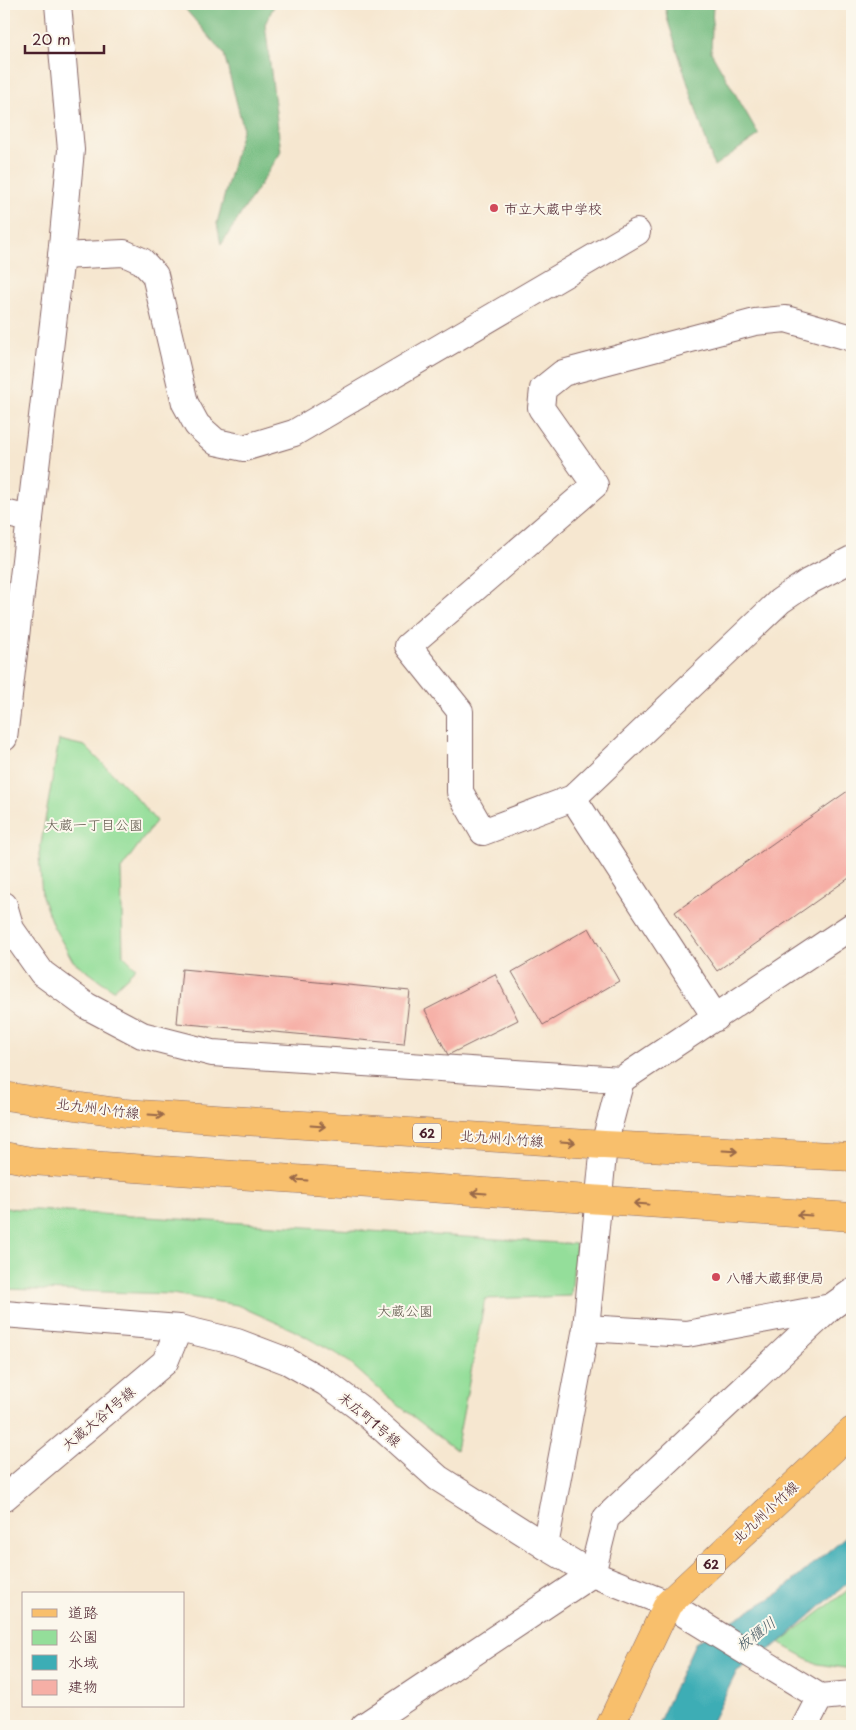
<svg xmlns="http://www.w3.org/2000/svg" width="856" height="1730" font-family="'Playpen Sans','Klee One',sans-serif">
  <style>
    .green { fill: #94de9a; stroke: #6f7e62 }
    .forest { fill: #77bd82; stroke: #606e56 }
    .water { fill: #3cadb5; stroke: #436670 }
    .building { fill: #f6afa6 }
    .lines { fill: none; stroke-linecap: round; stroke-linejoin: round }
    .minor-casing { stroke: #866565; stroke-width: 28 }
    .major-casing { stroke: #866565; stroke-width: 29 }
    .minor { stroke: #fff; stroke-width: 26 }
    .major { stroke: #f8bf6c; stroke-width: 28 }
    .oneway { stroke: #986748 }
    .poi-dot { fill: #d1495b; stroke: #fbf7ec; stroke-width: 2 }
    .labels { text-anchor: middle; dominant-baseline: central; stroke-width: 4; stroke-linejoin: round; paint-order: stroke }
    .shield { fill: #fbf7ec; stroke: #7f6065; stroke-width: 1 }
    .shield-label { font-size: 12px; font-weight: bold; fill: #4a1f2b }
    .poi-label { font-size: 14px; fill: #4a1f2b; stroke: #fbf7ec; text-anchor: start }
    .park-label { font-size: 14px; fill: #60584c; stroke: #fbf7ec }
    .street-label { font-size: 14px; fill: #4a1f2b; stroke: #fbf7ec }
    .water-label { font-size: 15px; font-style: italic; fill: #445862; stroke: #fbf7ec }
  </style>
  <rect width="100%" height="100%" fill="#fbf7ec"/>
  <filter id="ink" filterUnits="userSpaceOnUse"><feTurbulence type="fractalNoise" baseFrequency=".02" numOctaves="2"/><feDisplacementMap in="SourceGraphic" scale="10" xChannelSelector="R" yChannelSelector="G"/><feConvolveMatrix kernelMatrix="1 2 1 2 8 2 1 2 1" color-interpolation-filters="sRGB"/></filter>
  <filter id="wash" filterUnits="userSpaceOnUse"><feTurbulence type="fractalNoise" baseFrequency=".0096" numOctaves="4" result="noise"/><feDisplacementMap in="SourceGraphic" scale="20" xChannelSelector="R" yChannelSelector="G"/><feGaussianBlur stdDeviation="1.12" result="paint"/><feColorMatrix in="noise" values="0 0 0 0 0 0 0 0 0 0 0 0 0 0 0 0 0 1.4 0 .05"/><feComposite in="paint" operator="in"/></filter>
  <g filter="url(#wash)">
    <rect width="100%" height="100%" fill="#f6e7d0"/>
    <g class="green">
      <path d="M59 740 85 746 133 794 156 821 121 869 123 955 136 968 113 990 73 961 53 926 42 897 39 855Z"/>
      <path d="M4 1208 576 1244 571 1296 485 1299 456 1450 388 1397 344 1358 293 1330 237 1305 172 1294 4 1289Z"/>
      <path d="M852 1587V1669L817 1664 779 1643Z"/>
    </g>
    <g class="forest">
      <path d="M181 4H275L265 24 281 152 221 245 217 223 243 127 224 54Z"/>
      <path d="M665 4H713L711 52 759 135 714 166 667 18Z"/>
    </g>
    <path class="water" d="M852 1531V1579L779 1643 737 1671 710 1726H657L695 1643 779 1593Z"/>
    <g id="blocks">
      <g class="building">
        <path d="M852 788V876L717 971 675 912Z"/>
        <path d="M589 928 619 981 543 1025 512 972Z"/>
        <path d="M182 969 410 991 404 1044 177 1023Z"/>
        <path d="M495 974 518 1020 448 1055 425 1010Z"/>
      </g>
    </g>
  </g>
  <g filter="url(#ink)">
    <use href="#blocks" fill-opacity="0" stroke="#866565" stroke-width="1"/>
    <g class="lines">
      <defs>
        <g id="minor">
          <path d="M61 256 124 253 142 261 155 275 185 403 197 425 216 442 244 448 294 433 637 232"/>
          <path d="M852 338 786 319 755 322 563 373 543 389 541 408 595 485 408 646 460 711V792L483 832 573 798 780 601 808 582 852 559"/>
          <path d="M4 513 30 519"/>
          <path d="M4 738 61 256 71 150 58 4"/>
          <path d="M573 798 716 1018"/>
          <path d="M4 905 11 929 42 973 87 1006 142 1035 212 1053 621 1080 852 926"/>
          <path d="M4 1314 179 1328 237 1342 287 1361 326 1383 361 1409 438 1478 545 1546 592 1574 668 1604 820 1697 852 1694"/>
          <path d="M586 1328 687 1334 831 1307"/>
          <path d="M4 1498 165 1362 179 1328"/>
          <path d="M545 1546 586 1328 604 1145 621 1080"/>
          <path d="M364 1726 592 1574 606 1518 831 1307 852 1292"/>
          <path d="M805 1726 820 1697"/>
        </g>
        <g id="major">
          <path d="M4 1096 125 1113 604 1145 852 1157"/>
          <path d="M4 1156 31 1161 852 1217"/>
          <path d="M610 1726 668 1604 852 1431"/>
        </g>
      </defs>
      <use href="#minor" class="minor-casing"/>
      <use href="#major" class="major-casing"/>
      <use href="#minor" class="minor"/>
      <use href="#major" class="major"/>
    </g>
    <defs><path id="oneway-shaft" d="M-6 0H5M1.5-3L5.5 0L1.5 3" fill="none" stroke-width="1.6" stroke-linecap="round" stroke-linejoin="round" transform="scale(1.25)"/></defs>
    <g class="oneway">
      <use href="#oneway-shaft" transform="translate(156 1115) rotate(4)"/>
      <use href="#oneway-shaft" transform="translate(318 1126) rotate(4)"/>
      <use href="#oneway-shaft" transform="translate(568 1142) rotate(4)"/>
      <use href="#oneway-shaft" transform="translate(730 1151) rotate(3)"/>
      <use href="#oneway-shaft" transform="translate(300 1180) rotate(-176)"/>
      <use href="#oneway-shaft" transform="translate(479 1193) rotate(-176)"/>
      <use href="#oneway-shaft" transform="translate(641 1204) rotate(-176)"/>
      <use href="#oneway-shaft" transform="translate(804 1215) rotate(-176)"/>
    </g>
  </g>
  <g class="poi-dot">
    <circle cx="494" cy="208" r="5"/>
    <circle cx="716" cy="1277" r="5"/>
  </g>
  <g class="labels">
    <g class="shield">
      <rect x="413" y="1123.5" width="28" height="19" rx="4"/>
      <rect x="697" y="1554.5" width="28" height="19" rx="4"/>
    </g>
    <g class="shield-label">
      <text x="427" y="1133">62</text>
      <text x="711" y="1564">62</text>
    </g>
    <g class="poi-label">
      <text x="504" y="208">市立大蔵中学校</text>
      <text x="726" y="1277">八幡大蔵郵便局</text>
    </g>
    <g class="park-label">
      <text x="94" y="824">大蔵一丁目公園</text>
      <text x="405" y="1310">大蔵公園</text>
    </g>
    <g class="street-label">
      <text transform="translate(98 1108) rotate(7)">北九州小竹線</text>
      <text transform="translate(502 1138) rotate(4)">北九州小竹線</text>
      <text transform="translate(98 1418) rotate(-40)">大蔵大谷1号線</text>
      <text transform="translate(370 1419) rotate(40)">末広町1号線</text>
      <text transform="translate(765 1512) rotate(-43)">北九州小竹線</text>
    </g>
    <g class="water-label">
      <text transform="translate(755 1633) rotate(-37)">板櫃川</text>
    </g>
  </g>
  <rect width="856" height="1730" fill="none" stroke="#fbf7ec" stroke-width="20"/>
  <rect x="22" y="1592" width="162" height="115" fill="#fbf7ec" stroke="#b4a19f"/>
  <rect x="32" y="1609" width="25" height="8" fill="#f8bf6c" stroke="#b4a19f"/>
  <text x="68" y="1618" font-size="15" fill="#4a1f2b">道路</text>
  <rect x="32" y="1630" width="25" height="15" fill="#94de9a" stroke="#b4a19f"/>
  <text x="68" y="1642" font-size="15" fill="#4a1f2b">公園</text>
  <rect x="32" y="1655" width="25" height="15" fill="#3cadb5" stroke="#b4a19f"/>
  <text x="68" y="1668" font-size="15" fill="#4a1f2b">水域</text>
  <rect x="32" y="1680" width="25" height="15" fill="#f6afa6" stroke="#b4a19f"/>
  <text x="68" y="1692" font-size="15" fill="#4a1f2b">建物</text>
  <path d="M25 45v8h79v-8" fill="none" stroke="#4a1f2b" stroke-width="2.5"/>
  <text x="32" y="45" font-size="15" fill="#4a1f2b" stroke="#fbf7ec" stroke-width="4" paint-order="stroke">20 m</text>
</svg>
